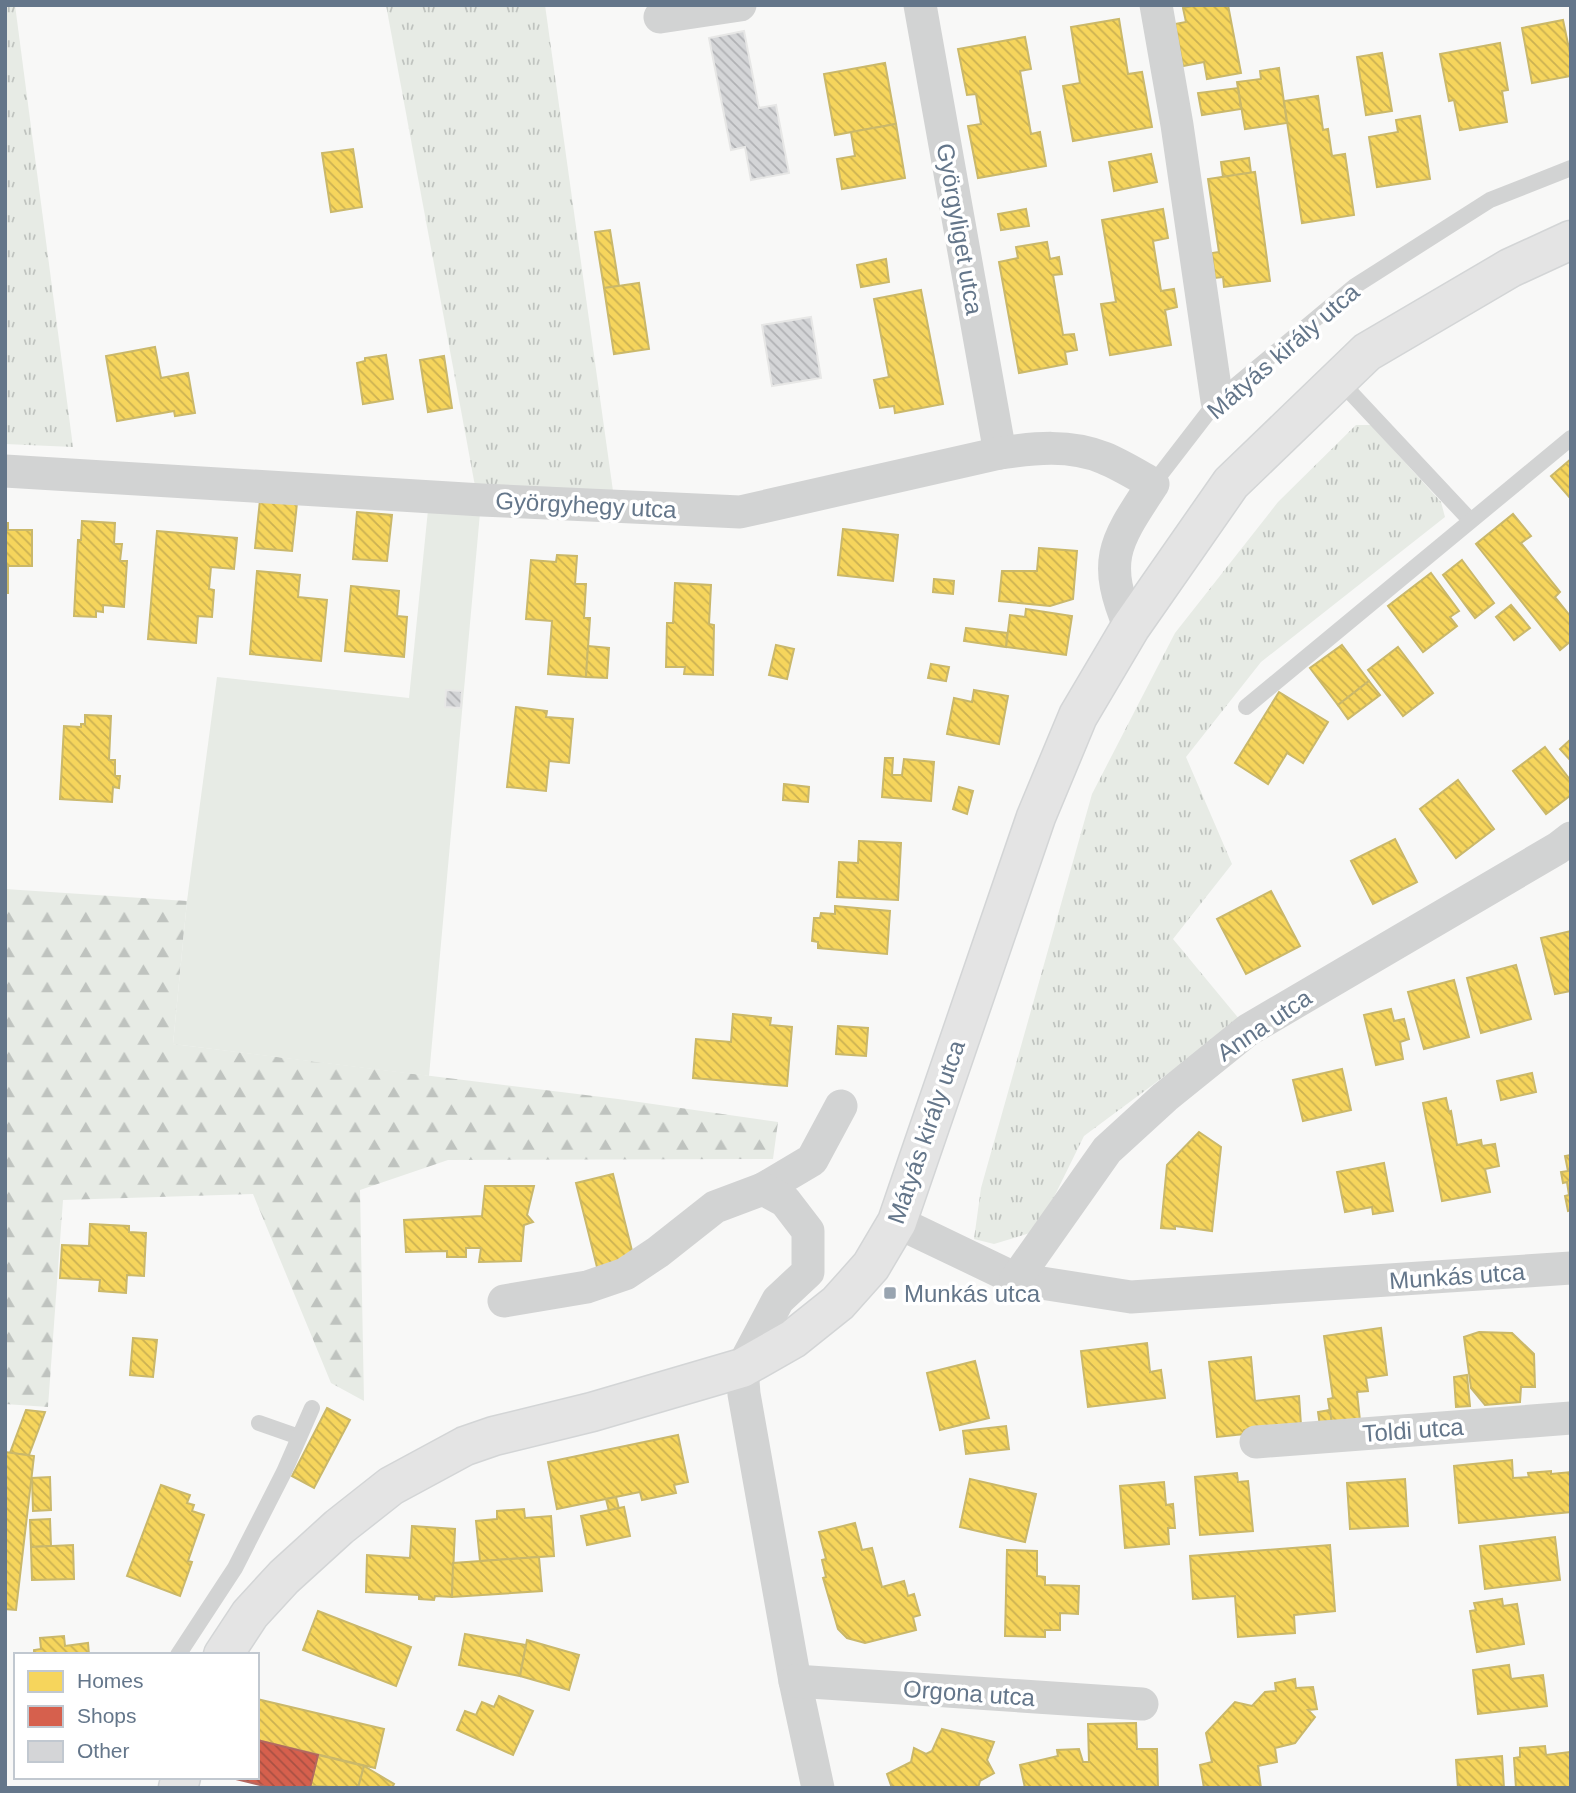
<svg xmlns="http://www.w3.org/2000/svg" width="1576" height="1793" font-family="Arial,sans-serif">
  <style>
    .grass { fill: url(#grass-tufts) }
    .forest { fill: url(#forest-firs) }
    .garden { fill: #e7ebe5 }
    .homes { fill: url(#homes-back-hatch); stroke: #cab86a; stroke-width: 2 }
    .shops { fill: url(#shops-back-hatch); stroke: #b4675f; stroke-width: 2 }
    .building { fill: url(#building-back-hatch); stroke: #e7e7e6; stroke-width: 2 }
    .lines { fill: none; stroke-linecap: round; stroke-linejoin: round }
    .secondary-casing { stroke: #d3d5d6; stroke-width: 41 }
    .lane { stroke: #d2d3d3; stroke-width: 16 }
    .street { stroke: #d2d3d3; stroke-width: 33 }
    .secondary { stroke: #e4e4e4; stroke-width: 38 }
    .poi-dot { fill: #98a4b0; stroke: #fff; stroke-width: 2.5 }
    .labels { text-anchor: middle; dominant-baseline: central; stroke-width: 7; stroke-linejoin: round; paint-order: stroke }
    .street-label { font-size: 24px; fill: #64768a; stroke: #fff }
    .poi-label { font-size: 24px; fill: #64768a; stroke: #fff; text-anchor: start }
  </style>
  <defs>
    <pattern id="grass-tufts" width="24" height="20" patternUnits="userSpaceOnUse" patternTransform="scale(1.75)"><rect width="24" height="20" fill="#e7ebe5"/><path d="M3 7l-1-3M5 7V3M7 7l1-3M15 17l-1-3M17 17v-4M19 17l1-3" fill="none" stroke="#bfc3bf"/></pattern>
    <pattern id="forest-firs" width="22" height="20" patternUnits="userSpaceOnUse" patternTransform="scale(1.75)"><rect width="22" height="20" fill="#e7ebe5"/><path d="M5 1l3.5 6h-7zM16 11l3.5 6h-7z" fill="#bfc3bf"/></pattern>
    <pattern id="homes-back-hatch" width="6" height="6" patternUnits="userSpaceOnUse" patternTransform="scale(1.75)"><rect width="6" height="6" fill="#f6d55c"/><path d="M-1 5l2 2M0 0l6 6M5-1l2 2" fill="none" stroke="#cbb152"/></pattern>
    <pattern id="shops-back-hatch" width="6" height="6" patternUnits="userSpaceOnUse" patternTransform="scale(1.75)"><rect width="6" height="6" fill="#d6604d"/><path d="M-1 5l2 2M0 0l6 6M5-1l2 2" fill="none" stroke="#a85144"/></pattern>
    <pattern id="building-back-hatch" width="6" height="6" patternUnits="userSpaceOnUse" patternTransform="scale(1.75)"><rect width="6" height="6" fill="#d4d5d7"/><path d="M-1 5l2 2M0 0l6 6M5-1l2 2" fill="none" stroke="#b0b1b4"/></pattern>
  </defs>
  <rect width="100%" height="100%" fill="#f8f8f7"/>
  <g class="grass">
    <path d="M5 5H15L73 447 5 444Z"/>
    <path d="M386 5H545L613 491 480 513Z"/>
    <path d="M1356 425H1371L1441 502 1445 517 1261 662 1186 757 1232 864 1173 939 1240 1020 1084 1136 1054 1197 1030 1233 994 1244 974 1239 981 1188 1092 794 1175 633 1278 502Z"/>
  </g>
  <path class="forest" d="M5 889 187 901 173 1044 618 1099 778 1122 773 1159 448 1160 360 1190 364 1401 331 1383 253 1194 63 1200 48 1407 5 1404Z"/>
  <path class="garden" d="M428 510 480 513 429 1076 173 1044 187 901 217 677 409 698Z"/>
  <g class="homes">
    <path d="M1197 5H1228L1241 73 1207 79 1204 62 1183 66 1175 24 1186 22 1183 8Z"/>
    <path d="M1119 19 1128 74 1142 72 1152 127 1073 141 1063 86 1080 83 1071 27Z"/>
    <path d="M1563 20 1571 58V76L1532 83 1522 28Z"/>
    <path d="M1025 37 1031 69 1020 71 1031 134 1040 132 1046 166 978 178 968 126 981 124 976 94 967 95 958 49Z"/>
    <path d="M1500 43 1508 90 1502 91 1507 122 1460 130 1454 100 1449 101 1440 54Z"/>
    <path d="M1382 53 1392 111 1366 115 1357 57Z"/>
    <path d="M885 63 896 124 835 135 824 74Z"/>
    <path d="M1279 68 1287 123 1245 129 1237 82 1261 79 1260 71Z"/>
    <path d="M1238 88 1241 109 1202 115 1198 93Z"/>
    <path d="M1318 96 1323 130 1328 129 1332 156 1345 154 1354 215 1302 223 1284 101Z"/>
    <path d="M1420 116 1430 179 1377 187 1369 137 1398 132 1396 120Z"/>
    <path d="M896 124 905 178 842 189 837 159 855 156 851 132Z"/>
    <path d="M353 149 362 207 331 212 322 153Z"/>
    <path d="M1151 154 1157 182 1114 191 1109 162Z"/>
    <path d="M1249 158 1251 173 1223 177 1221 162Z"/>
    <path d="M1255 172 1270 281 1224 287 1223 277 1215 278 1212 253 1219 252 1208 179Z"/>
    <path d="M1026 209 1029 226 1001 230 998 214Z"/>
    <path d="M1163 209 1168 238 1153 241 1161 291 1174 289 1177 307 1165 310 1171 345 1110 355 1101 304 1116 302 1102 220Z"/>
    <path d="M610 230 619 286 604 288 595 232Z"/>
    <path d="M1047 242 1050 259 1059 257 1062 274 1053 275 1063 335 1074 334 1077 350 1065 352 1067 364 1019 373 999 262 1018 258 1016 247Z"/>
    <path d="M886 259 889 282 861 287 857 265Z"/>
    <path d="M639 283 649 349 614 354 604 288Z"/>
    <path d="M921 290 943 404 895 413 894 406 880 408 874 380 889 377 874 299Z"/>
    <path d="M155 347 161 378 188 373 195 413 175 416 174 411 117 421 106 356Z"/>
    <path d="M386 355 393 399 363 404 357 363 365 361V358Z"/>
    <path d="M444 356 452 408 428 412 420 360Z"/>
    <path d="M1571 459V499L1551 476Z"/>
    <path d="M260 500 297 503 292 551 255 548Z"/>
    <path d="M357 512 392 515 387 561 353 559Z"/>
    <path d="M1513 514 1531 536 1521 543 1560 592 1555 597 1571 617V641L1560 650 1476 544Z"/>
    <path d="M82 521 115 523 114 544H122L120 561H127L124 607 103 605V612L96 611V617L74 616 78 540H81Z"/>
    <path d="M5 523H8V530H32V566H8V593H5Z"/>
    <path d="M843 529 898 535 893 581 838 575Z"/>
    <path d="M157 531 237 538 234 569 211 567 209 589 214 590 212 617 198 616 196 643 148 639Z"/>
    <path d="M1039 548 1077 551 1073 599 1050 606 999 601 1002 571H1037Z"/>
    <path d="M557 555 577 556 575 584H586L584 618H590L586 677 548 674 552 621 526 619 531 560 556 562Z"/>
    <path d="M1462 560 1494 603 1475 618 1443 575Z"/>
    <path d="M257 571 300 575 298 597 327 600 321 661 250 654Z"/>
    <path d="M1431 573 1459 611 1450 617 1457 626 1423 652 1388 606Z"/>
    <path d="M934 579 954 581 953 594 933 592Z"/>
    <path d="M675 583 711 585 709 624 714 625 713 675 684 674 685 667H666L667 623H673Z"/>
    <path d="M351 586 399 591 397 616 407 617 404 657 345 651Z"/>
    <path d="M1511 605 1530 628 1514 640 1496 617Z"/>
    <path d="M1026 609 1072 616 1066 655 1006 647 1010 615 1025 617Z"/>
    <path d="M966 628 1007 633 1006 647 964 641Z"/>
    <path d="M776 645 794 649 787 679 769 675Z"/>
    <path d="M1342 645 1369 681 1338 705 1310 668Z"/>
    <path d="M588 646 609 648 607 678 586 677Z"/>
    <path d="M1398 647 1433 693 1403 716 1368 670Z"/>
    <path d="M931 664 949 667 946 681 928 678Z"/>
    <path d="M1369 681 1380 695 1348 719 1338 705Z"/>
    <path d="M974 690 1008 696 999 744 947 734 954 698 972 702Z"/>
    <path d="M1279 692 1328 722 1303 763 1287 753 1268 784 1235 763Z"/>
    <path d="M516 707 547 711 546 717 573 719 569 763 549 761 546 791 507 787Z"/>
    <path d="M85 715 111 716 109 760H115V776H120L119 788 113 787 112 802 60 799 64 726 81 727V724H85Z"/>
    <path d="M1571 739V761L1560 749Z"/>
    <path d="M1545 747 1571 781V795L1546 814 1513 771Z"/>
    <path d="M885 758H893L892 775H902L904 759 934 762 931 801 882 797Z"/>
    <path d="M1458 780 1494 829 1456 858 1420 809Z"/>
    <path d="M784 784 809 787 808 802 783 800Z"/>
    <path d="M959 787 973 791 967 814 953 809Z"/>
    <path d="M1395 839 1417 882 1373 904 1351 861Z"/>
    <path d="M859 841 901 843 898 900 837 897 839 862 858 863Z"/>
    <path d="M1271 891 1300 946 1246 974 1217 919Z"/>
    <path d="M835 906 890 911 887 954 818 948V942L812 941 814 918H820L821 913 835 914Z"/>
    <path d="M1571 931V991L1555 994 1541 938Z"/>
    <path d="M1516 965 1531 1019 1481 1033 1467 978Z"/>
    <path d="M1454 980 1469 1037 1424 1049 1408 992Z"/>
    <path d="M1391 1009 1394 1021 1404 1019 1409 1039 1400 1042 1403 1059 1376 1065 1364 1015Z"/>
    <path d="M733 1014 771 1018 770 1025 792 1027 787 1086 693 1078 696 1039 731 1042Z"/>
    <path d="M838 1026 868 1028 866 1056 836 1054Z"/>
    <path d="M1342 1069 1351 1110 1303 1121 1293 1080Z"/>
    <path d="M1532 1073 1536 1092 1501 1100 1497 1081Z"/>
    <path d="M1446 1098 1449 1112 1451 1111 1457 1145 1481 1140 1482 1146 1495 1144 1499 1166 1485 1169 1490 1192 1442 1201 1423 1103Z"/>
    <path d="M1199 1132 1221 1147 1212 1231 1175 1226V1229L1161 1228 1167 1165Z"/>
    <path d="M1571 1155V1210L1568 1211 1565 1196 1569 1195 1567 1182 1563 1183 1561 1172 1568 1171 1565 1156Z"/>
    <path d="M1384 1163 1393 1211 1373 1214 1372 1207 1345 1212 1337 1172Z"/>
    <path d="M613 1174 635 1263 598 1271 576 1183Z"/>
    <path d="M485 1186H534L527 1215 533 1222 524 1225 521 1261 479 1262 481 1248H466V1257H447V1251L406 1252 404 1220 482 1216Z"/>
    <path d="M90 1224 129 1226V1232L146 1233 144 1276 127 1275 126 1293 99 1291 100 1280 60 1278 62 1245 89 1246Z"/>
    <path d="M1381 1328 1387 1375 1366 1378 1368 1391 1357 1392 1360 1421 1332 1425 1328 1399 1333 1398 1324 1336Z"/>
    <path d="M1479 1332 1512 1333 1534 1354 1535 1387H1521L1520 1402 1485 1405 1471 1388 1464 1337Z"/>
    <path d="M133 1338 157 1340 153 1377 130 1375Z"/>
    <path d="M1147 1343 1150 1372 1161 1370 1165 1398 1088 1407 1081 1351Z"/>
    <path d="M1251 1357 1255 1401 1299 1396 1301 1425 1244 1430V1434L1217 1437 1209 1362Z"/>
    <path d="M975 1361 989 1418 940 1430 927 1373Z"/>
    <path d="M1467 1375 1470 1406 1456 1407 1454 1377Z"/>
    <path d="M327 1408 350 1420 314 1488 292 1476Z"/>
    <path d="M26 1410 45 1412 29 1455 10 1453Z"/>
    <path d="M1330 1410 1332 1425 1320 1426 1318 1412Z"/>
    <path d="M1006 1426 1009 1449 966 1454 963 1431Z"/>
    <path d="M678 1435 688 1482 674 1485 676 1493 642 1500 640 1492 557 1509 548 1462Z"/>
    <path d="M5 1452 34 1456 16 1610 5 1609Z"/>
    <path d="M1512 1460 1513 1478 1529 1477 1528 1473 1551 1471V1474L1571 1472V1512L1459 1523 1454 1466Z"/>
    <path d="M1237 1473 1238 1482 1248 1481 1253 1531 1200 1535 1195 1477Z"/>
    <path d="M50 1477 51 1510 33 1511 32 1478Z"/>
    <path d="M970 1479 1036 1494 1025 1542 960 1527Z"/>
    <path d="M1405 1479 1408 1526 1350 1529 1347 1483Z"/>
    <path d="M1164 1482 1166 1505 1173 1504 1175 1528H1168L1169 1544 1125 1548 1120 1486Z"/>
    <path d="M161 1485 190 1495 187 1503 194 1505 192 1511 204 1515 188 1561 192 1562 180 1596 127 1576Z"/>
    <path d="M616 1497 619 1509 609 1511 606 1499Z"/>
    <path d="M624 1507 630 1536 587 1545 581 1516Z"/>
    <path d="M524 1509 525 1518 551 1516 554 1556 480 1561 476 1521 497 1519V1511Z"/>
    <path d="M50 1519 51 1546 31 1547 30 1520Z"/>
    <path d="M855 1523 862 1550 872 1548 882 1587 904 1581 908 1596 914 1594 920 1615 913 1617 916 1630 865 1643 847 1638 838 1629 823 1578 826 1577 822 1560 826 1559 819 1532Z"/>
    <path d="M412 1526 455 1529 452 1597 435 1596 434 1600 419 1599V1595L366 1592 367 1555 410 1558Z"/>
    <path d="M1555 1537 1560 1580 1485 1589 1480 1546Z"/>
    <path d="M73 1545 74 1579 32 1580 31 1547Z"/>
    <path d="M1330 1545 1335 1611 1294 1615 1295 1633 1238 1637 1235 1596 1193 1599 1190 1556Z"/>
    <path d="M1007 1550 1037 1551V1576L1045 1577V1585L1079 1586 1078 1614 1060 1613V1630H1045V1637L1005 1636Z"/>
    <path d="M539 1557 542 1591 452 1597 453 1563Z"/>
    <path d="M1502 1599 1503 1606 1517 1604 1524 1644 1477 1652 1470 1611 1476 1610 1474 1603Z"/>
    <path d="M318 1611 411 1647 396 1686 303 1650Z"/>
    <path d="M465 1634 526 1645 520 1676 459 1665Z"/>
    <path d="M64 1636 65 1646 88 1643 89 1655H34V1650L41 1649 40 1638Z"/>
    <path d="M527 1640 579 1655 569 1690 520 1676Z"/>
    <path d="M1509 1665 1511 1679 1543 1675 1547 1706 1478 1714 1473 1670Z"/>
    <path d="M1295 1679 1296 1688 1313 1687 1317 1709 1308 1710 1315 1717 1295 1743 1275 1748 1277 1762 1258 1766 1261 1788H1204L1200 1765 1212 1762 1206 1733 1235 1702 1252 1706 1265 1692 1276 1691 1275 1683Z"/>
    <path d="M499 1696 533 1711 513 1755 457 1730 465 1711 476 1715 482 1702 494 1707Z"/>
    <path d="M257 1699 384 1729 375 1768 257 1740Z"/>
    <path d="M1136 1723 1137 1749H1157L1158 1788H1025L1020 1765 1058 1756 1057 1750 1079 1749 1083 1762H1089L1088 1724Z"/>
    <path d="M942 1729 994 1742 987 1760 994 1773 980 1781 978 1788H892L887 1774 911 1762 914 1748 926 1754 932 1751Z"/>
    <path d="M1545 1746 1546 1755 1571 1752V1788H1516L1514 1758 1520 1757V1748Z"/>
    <path d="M318 1755 364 1766 358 1788 310 1786Z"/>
    <path d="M1502 1756 1504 1788H1458L1456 1760Z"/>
    <path d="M364 1766 394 1784 392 1788H358Z"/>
  </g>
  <path class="shops" d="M257 1740 318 1755 310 1788H272L236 1779 237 1777H257Z"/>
  <g class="building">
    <path d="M744 31 759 108 776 105 789 173 751 180 745 147 731 150 709 38Z"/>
    <path d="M811 317 821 378 772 386 762 325Z"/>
    <path d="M446 690 462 691 461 708 445 707Z"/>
  </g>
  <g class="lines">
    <defs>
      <g id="secondary">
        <path d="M223 1655 250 1614 284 1577 339 1527 391 1486 465 1446 494 1436 592 1412 742 1368 793 1339 838 1303 871 1266 897 1222 1036 817 1078 716 1130 628 1231 483 1367 352 1510 268 1571 240"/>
        <path d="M178 1788 181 1777"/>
      </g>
    </defs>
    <use href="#secondary" class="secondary-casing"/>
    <g class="lane">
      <path d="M1338 379 1470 520"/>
      <path d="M1153 484 1217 401 1355 286 1490 200 1571 168"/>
      <path d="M1246 707 1571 438"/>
      <path d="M259 1423 299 1437"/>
      <path d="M178 1655 235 1568 284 1472 312 1408"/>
    </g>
    <g class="street">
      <path d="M920 5 1000 453"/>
      <path d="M1156 5 1177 125 1217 401"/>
      <path d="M660 17 740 5"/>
      <path d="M5 471 482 500 740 512 1000 453C1034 448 1070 444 1104 458 1121 465 1137 475 1153 484 1115 542 1101 559 1130 628"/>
      <path d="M763 1189 812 1160 841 1106"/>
      <path d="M897 1222 1016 1279 1131 1297 1571 1268"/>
      <path d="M1016 1279 1107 1150 1165 1097 1248 1030 1558 848 1571 838"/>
      <path d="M504 1301 587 1287 625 1274 658 1252 715 1207 763 1189 785 1201 808 1231V1272L778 1300 742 1368 744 1394 795 1681 818 1788"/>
      <path d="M1256 1442 1571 1418"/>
      <path d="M795 1681 1142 1704"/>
    </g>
    <use href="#secondary" class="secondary"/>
  </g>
  <rect class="poi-dot" x="883" y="1286" width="14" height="14" rx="3.5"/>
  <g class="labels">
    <g class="street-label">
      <text transform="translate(960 229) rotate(80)">Györgyliget utca</text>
      <text transform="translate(1283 351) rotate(-41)">Mátyás király utca</text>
      <text transform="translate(586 505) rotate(3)">Györgyhegy utca</text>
      <text transform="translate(1264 1025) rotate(-34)">Anna utca</text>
      <text transform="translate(926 1132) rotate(-71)">Mátyás király utca</text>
      <text transform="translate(1457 1276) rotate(-4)">Munkás utca</text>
      <text transform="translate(1413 1430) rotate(-4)">Toldi utca</text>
      <text transform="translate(969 1693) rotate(4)">Orgona utca</text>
    </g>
    <g class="poi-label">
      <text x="904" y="1293">Munkás utca</text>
    </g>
  </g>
  <rect width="1576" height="1793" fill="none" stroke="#64768a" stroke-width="14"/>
  <rect x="14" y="1653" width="245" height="126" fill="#ffffff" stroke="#c1c8d0" stroke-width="2"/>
  <rect x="28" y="1671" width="35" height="21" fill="#f6d55c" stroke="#c1c8d0" stroke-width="2"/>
  <text x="77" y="1688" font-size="21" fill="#64768a">Homes</text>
  <rect x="28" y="1706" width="35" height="21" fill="#d6604d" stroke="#c1c8d0" stroke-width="2"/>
  <text x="77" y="1723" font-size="21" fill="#64768a">Shops</text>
  <rect x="28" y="1741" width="35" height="21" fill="#d4d5d7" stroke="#c1c8d0" stroke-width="2"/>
  <text x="77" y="1758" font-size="21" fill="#64768a">Other</text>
</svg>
